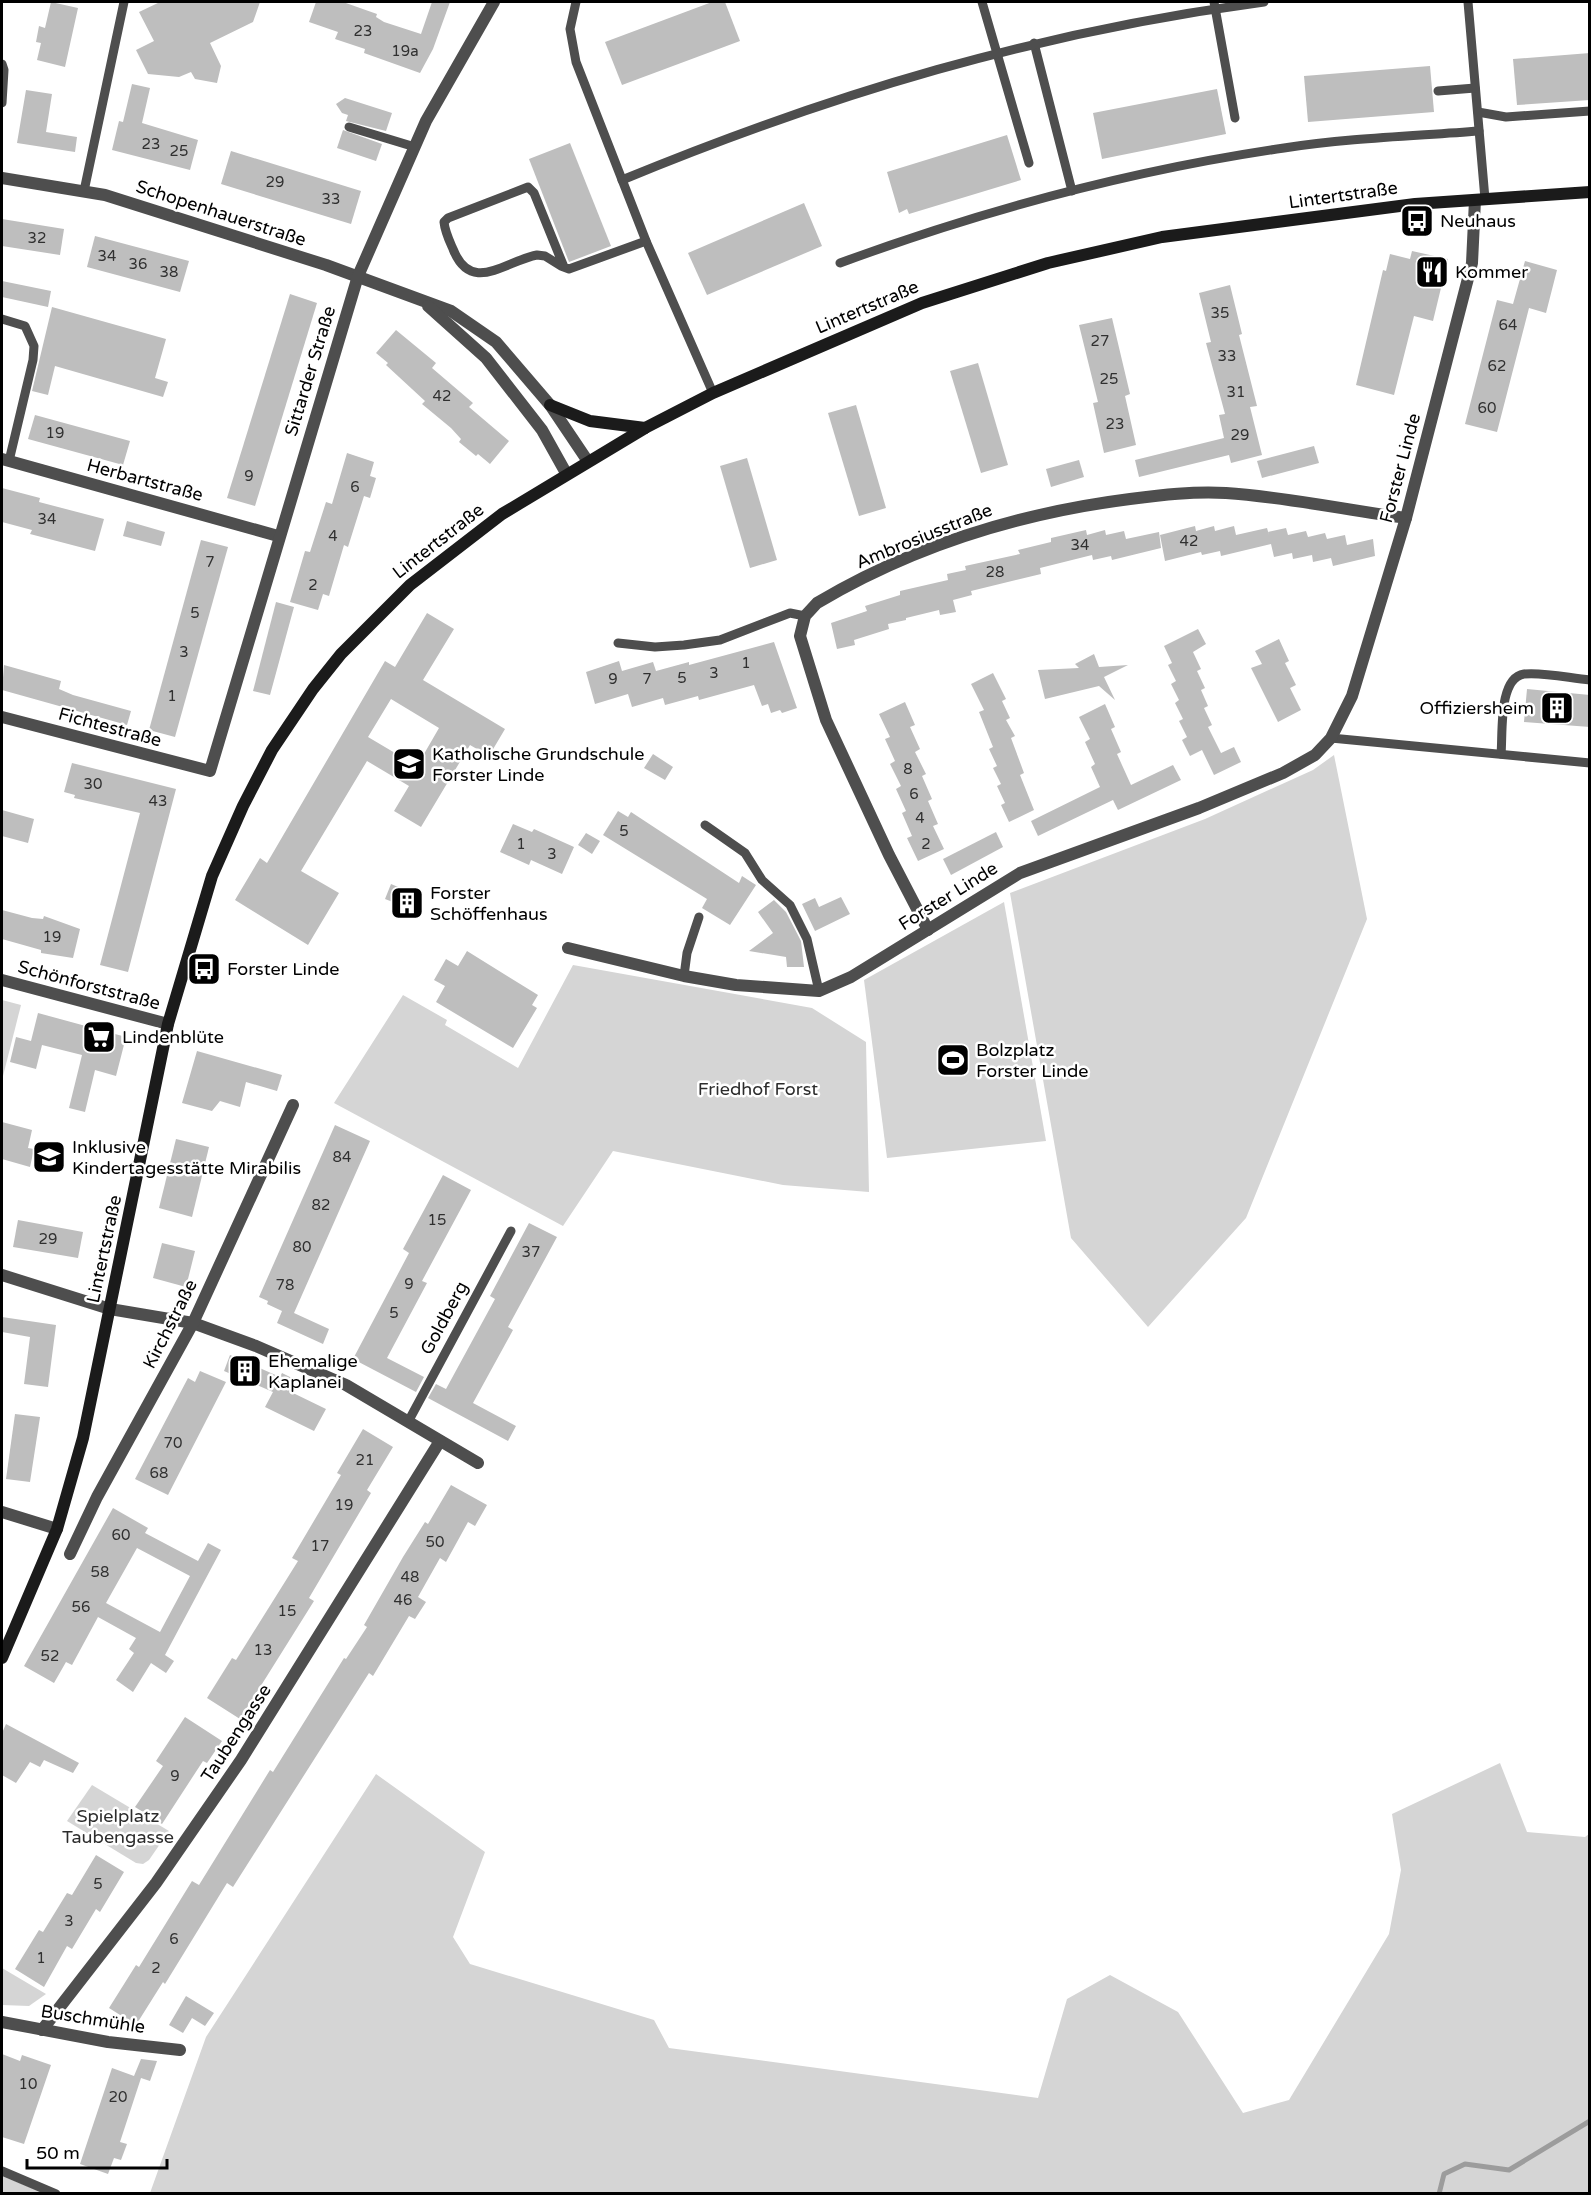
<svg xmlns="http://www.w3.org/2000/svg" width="1591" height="2195" font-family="'Varela Round',sans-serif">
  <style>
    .green { fill: #d5d5d5 }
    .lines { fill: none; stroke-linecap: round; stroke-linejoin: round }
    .stream { stroke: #9c9c9c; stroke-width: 5 }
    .building { fill: #bebebe; fill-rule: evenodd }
    .service { stroke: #4e4e4e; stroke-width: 9 }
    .minor { stroke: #4e4e4e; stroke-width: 12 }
    .secondary { stroke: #1b1b1b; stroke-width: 12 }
    .labels { text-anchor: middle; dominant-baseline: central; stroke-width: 5; stroke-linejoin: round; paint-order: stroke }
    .number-label { font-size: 15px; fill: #303030 }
    .street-label { font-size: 18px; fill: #000; stroke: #fff }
    .poi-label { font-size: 18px; fill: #000; stroke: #fff; text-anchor: start }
    .park-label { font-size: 18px; fill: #2c2c2c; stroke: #fff }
  </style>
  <rect width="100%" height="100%" fill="#fff"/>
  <g class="green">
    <path d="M1334 755 1367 919 1246 1218 1148 1327 1071 1238 1010 893 1205 819 1313 770Z"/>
    <path d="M1004 902 1046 1141 887 1158 864 980Z"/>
    <path d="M573 965 812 1008 866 1042 869 1192 783 1185 613 1151 563 1226 334 1103 403 995 447 1020 445 1025 518 1068Z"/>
    <path d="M2 1000 21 1005 2 1080Z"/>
    <path d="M1500 1763 1527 1832 1585 1837 1589 1834V2193H150L206 2037 376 1774 485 1852 453 1937 470 1964 654 2020 669 2048 1038 2098 1067 1999 1110 1975 1178 2012 1243 2113 1289 2100 1389 1934 1401 1870 1392 1814Z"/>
    <path d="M92 1785 169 1831 149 1860 143 1864 136 1863 67 1821Z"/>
    <path d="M2 1968 46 1994 29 2006 2 2005Z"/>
    <path d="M2 2176 44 2193H2Z"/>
  </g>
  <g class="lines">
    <path class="stream" d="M1439 2194 1444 2174 1465 2164 1509 2170 1590 2121"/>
  </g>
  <g class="building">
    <path d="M51 2 78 8 65 67 37 60 41 43 36 42 39 26 45 28Z"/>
    <path d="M160 2H260L253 22 210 43 221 66 217 83 195 79 191 72 179 77 148 74 136 50 154 41 139 12Z"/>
    <path d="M316 2H343L377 14 376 17 384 22 421 34 432 2H450L433 49 420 73 364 53 365 49 335 39 338 32 309 22Z"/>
    <path d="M712 2H725L740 41 622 85 605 42Z"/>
    <path d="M1590 53V100L1517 105 1513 59Z"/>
    <path d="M1430 66 1434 112 1308 122 1304 76Z"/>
    <path d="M132 84 150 88 142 123 198 140 190 170 112 150 119 121 123 122Z"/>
    <path d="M1217 89 1226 134 1102 159 1093 113Z"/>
    <path d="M26 90 52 94 46 132 77 137 75 152 17 143Z"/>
    <path d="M345 98 392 113 386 131 346 121 348 115 342 113 336 104Z"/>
    <path d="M343 130 382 144 376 161 337 148Z"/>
    <path d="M1007 135 1021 180 909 214 907 209 899 213 887 172Z"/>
    <path d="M570 143 611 246 569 262 529 159Z"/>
    <path d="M231 151 361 191 351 224 221 184Z"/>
    <path d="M804 203 822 246 707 295 688 253Z"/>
    <path d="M2 219 64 229 60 255 2 246Z"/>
    <path d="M95 236 189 261 180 292 87 267Z"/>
    <path d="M1412 251 1448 259 1433 321 1414 316 1394 395 1356 385 1383 270 1386 271 1390 254 1410 259Z"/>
    <path d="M1525 261 1557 270 1546 313 1529 308 1497 432 1465 424 1497 300 1513 304Z"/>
    <path d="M2 281 51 291 48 307 2 297Z"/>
    <path d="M1230 285 1242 334 1239 335 1257 406 1250 407 1262 455 1231 463 1229 455 1139 477 1135 460 1224 438 1219 415 1225 414 1206 343 1211 342 1199 293Z"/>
    <path d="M290 294 317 303 255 506 227 498Z"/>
    <path d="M52 307 166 339 155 378 168 382 163 397 55 366 48 395 32 391Z"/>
    <path d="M1112 318 1130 394 1125 396 1136 445 1104 453 1093 403 1098 402 1079 325Z"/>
    <path d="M396 330 436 363 432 368 473 403 469 407 509 441 490 464 478 454 476 456 459 442 461 439 451 428 422 404 425 401 386 365 388 363 376 353Z"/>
    <path d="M978 363 1008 465 981 473 950 371Z"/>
    <path d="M856 405 886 508 859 516 828 413Z"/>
    <path d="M35 415 130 441 123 465 28 439Z"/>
    <path d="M1314 446 1319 463 1262 478 1257 461Z"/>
    <path d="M347 453 374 462 370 476 376 478 370 498 364 496 348 547 344 545 329 596 323 594 318 610 290 602 305 551 310 552 326 502 332 504Z"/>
    <path d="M747 458 777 560 750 568 720 466Z"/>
    <path d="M1079 460 1084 477 1051 487 1046 469Z"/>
    <path d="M2 488 40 498 39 502 104 519 95 551 30 534 32 530 2 522Z"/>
    <path d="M127 521 165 532 161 546 123 536Z"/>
    <path d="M1195 526 1196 531 1214 526 1215 531 1234 526 1236 535 1267 528 1269 535 1268 532 1286 528 1288 535 1306 531 1308 537 1325 533 1327 539 1345 535 1347 545 1373 539 1375 556 1333 566 1331 558 1313 562 1312 555 1293 559 1292 553 1274 557 1271 544 1221 556 1220 551 1202 555 1201 552 1165 561 1160 535Z"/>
    <path d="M1086 530 1087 535 1105 530 1106 535 1124 531 1126 539 1159 532 1161 548 1112 560 1111 556 1093 560 1092 555 1040 568 1041 574 971 591 972 595 953 600 956 612 940 615 939 610 906 618V620L888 624 889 629 854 640 855 645 837 649 831 623 867 611 865 606 900 595V591L948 580 947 574 966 570 965 566 1020 554 1018 550 1051 542V538Z"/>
    <path d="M201 540 228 547 175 737 149 730Z"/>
    <path d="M276 602 294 607 270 695 253 691Z"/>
    <path d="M427 613 454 629 423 680 505 729 489 756 470 745 421 827 394 811 409 786 367 761 301 871 339 893 308 945 235 900 260 858 267 863 385 661 395 667ZM391 699 439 728 417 766 368 737Z"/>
    <path d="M1198 629 1206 644 1193 652 1201 669 1197 671 1205 688 1201 690 1208 706 1204 708 1212 725 1208 727 1221 753 1234 747 1241 762 1214 775 1202 750 1190 756 1182 740 1187 737 1179 721 1183 719 1175 703 1179 700 1171 684 1176 681 1168 665 1172 663 1164 646Z"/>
    <path d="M1279 639 1289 661 1285 663 1296 685 1290 688 1301 710 1278 722 1251 668 1262 664 1255 651Z"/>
    <path d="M774 642 797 708 782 713 780 710 771 713 768 704 762 706 754 685 699 700 698 696 665 705 663 698 632 707 628 694 595 704 586 672 619 661 622 671 653 662 656 671 689 662V665Z"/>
    <path d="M1094 654 1099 667 1128 665 1104 677 1115 700 1099 686 1045 699 1038 670 1079 668 1075 664Z"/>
    <path d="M4 665 61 681 59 689 73 695 131 711 127 725 2 690Z"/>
    <path d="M993 673 1006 699 1002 701 1010 718 1006 720 1015 736 1011 738 1024 773 1020 775 1034 810 1009 822 1001 805 1005 803 997 786 1001 784 993 768 997 766 989 749 993 747 979 712 984 710 971 684Z"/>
    <path d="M1527 689 1590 695V727L1524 722Z"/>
    <path d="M905 702 915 725 910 727 920 749 915 752 926 774 922 776 932 799 928 801 938 824 933 826 944 849 918 861 907 838 912 836 902 813 906 811 896 789 901 786 890 764 895 761 885 739 890 737 879 714Z"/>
    <path d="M1105 704 1115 727 1111 729 1121 752 1117 754 1131 785 1173 765 1181 780 1118 810 1113 800 1038 836 1031 821 1100 787 1091 767 1095 764 1085 742 1090 739 1079 717Z"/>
    <path d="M653 754 673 767 665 780 644 768Z"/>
    <path d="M72 763 176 789 128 972 100 965 140 813 74 798 75 795 64 792Z"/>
    <path d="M2 810 34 819 28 843 2 836Z"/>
    <path d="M618 811 628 817 631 812 739 883 742 876 756 885 730 925 702 908 707 899 603 835Z"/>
    <path d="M513 824 532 832 534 829 574 847 562 874 531 860 529 865 500 852Z"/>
    <path d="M996 832 1003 847 951 875 943 859Z"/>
    <path d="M586 833 600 841 592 854 578 845Z"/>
    <path d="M391 884 422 897 413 919 400 914 403 906 385 899Z"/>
    <path d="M841 897 850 914 815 931 802 904 815 898 819 907Z"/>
    <path d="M774 900 786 912 801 941 804 967H787L786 957 749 951 773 933 758 912Z"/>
    <path d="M2 910 32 918 43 919 44 916 80 929 73 958 41 953V950L2 939Z"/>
    <path d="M467 951 538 995 532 1005 537 1008 513 1048 436 1002 445 986 434 980 446 959 458 966Z"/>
    <path d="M38 1013 126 1037 116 1076 95 1070 85 1112 69 1108 82 1055 42 1045 36 1069 10 1062 16 1037 31 1041Z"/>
    <path d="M197 1051 282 1075 277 1091 246 1082 240 1107 220 1101 212 1111 182 1103Z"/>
    <path d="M2 1122 32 1130 28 1148 34 1149 30 1167 2 1159Z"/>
    <path d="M335 1125 370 1141 294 1313 329 1329 323 1344 277 1323 282 1311 267 1304 268 1301 259 1297Z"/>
    <path d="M176 1139 209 1147 192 1217 159 1208Z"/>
    <path d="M443 1175 471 1190 422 1281 427 1283 387 1358 424 1377 416 1392 353 1359 409 1253 403 1249Z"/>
    <path d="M18 1220 83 1232 78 1258 13 1247Z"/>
    <path d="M529 1223 557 1237 508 1327 513 1330 473 1403 516 1426 508 1441 428 1398 436 1384 446 1389 495 1299 490 1296Z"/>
    <path d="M162 1243 195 1251 186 1287 153 1278Z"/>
    <path d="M2 1317 56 1325 48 1387 24 1384 30 1337 2 1332Z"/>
    <path d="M230 1355 280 1377 282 1373 296 1380 291 1392 326 1409 314 1431 265 1407 273 1392 224 1371Z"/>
    <path d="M200 1371 226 1382 168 1495 135 1479 188 1378 195 1382Z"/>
    <path d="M15 1414 40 1417 30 1482 6 1479Z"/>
    <path d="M363 1429 393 1447 367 1490 371 1493 309 1598 314 1601 240 1719 207 1698 232 1658 236 1660 298 1561 292 1558 341 1475 337 1473Z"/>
    <path d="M451 1485 487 1505 475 1526 468 1522 446 1562 440 1558 418 1597 426 1602 415 1619 409 1616 373 1676 369 1673 233 1887 227 1883 165 1984 163 1982 136 2025 109 2008 136 1965 139 1967 192 1881 199 1885 270 1770 273 1772 344 1658 346 1659 367 1627 364 1625 403 1557 425 1522 428 1524Z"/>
    <path d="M113 1508 148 1528 145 1533 198 1561 208 1543 221 1550 165 1655 174 1661 166 1673 151 1663 133 1692 116 1680 134 1653 129 1649 136 1638 98 1617 72 1665 66 1662 54 1683 24 1666ZM137 1548 190 1576 160 1632 106 1603Z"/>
    <path d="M185 1717 222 1741 207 1763 203 1761 162 1824 135 1807 163 1766 156 1761Z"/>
    <path d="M6 1724 79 1763 73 1773 44 1760 40 1767 30 1762 16 1783 2 1775V1733Z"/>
    <path d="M96 1855 124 1872 100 1912 96 1909 72 1949 67 1946 44 1987 15 1969 39 1930 43 1932 67 1893 72 1895Z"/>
    <path d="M186 1996 214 2013 205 2026 192 2018 183 2033 169 2025Z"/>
    <path d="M2 2054 20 2061 22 2055 51 2065 24 2144 2 2137Z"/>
    <path d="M141 2059 157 2061 150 2081 141 2078 120 2142 127 2144 121 2160 114 2158 108 2174 80 2164 112 2068 134 2076Z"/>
  </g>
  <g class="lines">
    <g class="service">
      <path d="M576 2 570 29 576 62 646 241 713 393"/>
      <path d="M982 2 1029 163"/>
      <path d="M1214 2 1235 118"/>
      <path d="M1468 2 1485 199"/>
      <path d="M1034 43 1072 191"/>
      <path d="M2 64 4 70 2 103"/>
      <path d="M1438 91 1475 88"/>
      <path d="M1478 112 1506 117 1590 111"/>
      <path d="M349 127 415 147"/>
      <path d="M622 180C833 93 1037 32 1264 2"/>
      <path d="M84 191 124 2"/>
      <path d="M840 263C984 210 1133 170 1284 148 1348 138 1415 136 1479 131"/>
      <path d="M564 267 534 193 528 187 448 218 444 222C445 232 449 240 453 249 471 295 505 261 537 255L545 256 561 266 569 269 646 241"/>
      <path d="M2 319 25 326 34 346 33 360 9 461"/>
      <path d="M618 643 655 647 684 645 720 640 790 613 805 616"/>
      <path d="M1331 738 1590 763"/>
      <path d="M1501 754C1503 734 1498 678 1524 674 1544 672 1569 678 1590 680"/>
      <path d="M705 825 745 853 762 880 790 905 807 939 819 991"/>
      <path d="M684 976 687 953 699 917"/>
      <path d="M408 1422 511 1231"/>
      <path d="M2 2171 56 2194"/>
    </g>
    <g class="minor">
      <path d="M2 178 105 195 326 265 451 311 496 342 550 405 587 460"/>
      <path d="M428 306 486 358 542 430 566 473"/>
      <path d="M2 459 278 536"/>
      <path d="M2 717 210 771 358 276 426 121 494 2"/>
      <path d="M928 930 889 855 826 720 800 636 805 616 817 603C913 546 1020 513 1130 499 1161 495 1194 491 1226 493 1286 497 1346 510 1406 518"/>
      <path d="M568 948 684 976 736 985 819 991 851 977 1020 873 1199 808 1283 773 1315 755 1331 738 1352 696 1406 518 1472 263 1475 200"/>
      <path d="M2 980 168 1024"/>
      <path d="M2 1275 110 1309 193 1323 256 1346 346 1385 478 1463"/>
      <path d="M2 1512 57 1529"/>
      <path d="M70 1554 97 1497 193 1323 293 1105"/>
      <path d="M2 2022 108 2042 180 2050"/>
      <path d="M42 2030 156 1883 241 1760 440 1441"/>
    </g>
    <g class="secondary">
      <path d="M550 405 590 421 645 428"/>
      <path d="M2 1658 57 1529 83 1438 168 1024 212 876 243 806 272 750 313 689 341 654 410 585 502 514 645 428 713 393 922 303 1048 263 1162 237 1415 204 1590 192"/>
    </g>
  </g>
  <defs>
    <symbol id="bus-square" viewBox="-11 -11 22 22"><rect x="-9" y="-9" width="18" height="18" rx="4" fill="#000" stroke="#fff"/><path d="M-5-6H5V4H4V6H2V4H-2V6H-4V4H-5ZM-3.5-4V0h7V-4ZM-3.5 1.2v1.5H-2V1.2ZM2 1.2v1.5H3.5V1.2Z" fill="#fff"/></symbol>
    <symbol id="restaurant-square" viewBox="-11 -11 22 22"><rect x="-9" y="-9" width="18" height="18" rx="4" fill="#000" stroke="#fff"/><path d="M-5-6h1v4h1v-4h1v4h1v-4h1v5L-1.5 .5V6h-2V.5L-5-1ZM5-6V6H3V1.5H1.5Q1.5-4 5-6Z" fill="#fff"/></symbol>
    <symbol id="building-square" viewBox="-11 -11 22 22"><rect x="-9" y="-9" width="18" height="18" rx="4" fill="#000" stroke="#fff"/><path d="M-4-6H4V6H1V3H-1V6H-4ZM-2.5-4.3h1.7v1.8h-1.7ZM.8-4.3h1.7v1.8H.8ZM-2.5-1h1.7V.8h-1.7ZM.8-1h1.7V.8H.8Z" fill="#fff"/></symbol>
    <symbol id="school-square" viewBox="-11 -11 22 22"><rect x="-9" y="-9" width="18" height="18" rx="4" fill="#000" stroke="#fff"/><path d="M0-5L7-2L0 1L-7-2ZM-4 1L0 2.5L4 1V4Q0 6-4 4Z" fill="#fff"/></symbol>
    <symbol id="supermarket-square" viewBox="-11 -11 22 22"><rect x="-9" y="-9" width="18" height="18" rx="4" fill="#000" stroke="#fff"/><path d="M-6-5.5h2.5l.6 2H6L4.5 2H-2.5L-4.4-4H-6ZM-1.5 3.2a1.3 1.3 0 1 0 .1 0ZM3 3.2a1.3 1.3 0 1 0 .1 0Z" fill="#fff"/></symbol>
    <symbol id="stadium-square" viewBox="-11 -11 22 22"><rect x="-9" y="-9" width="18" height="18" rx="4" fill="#000" stroke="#fff"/><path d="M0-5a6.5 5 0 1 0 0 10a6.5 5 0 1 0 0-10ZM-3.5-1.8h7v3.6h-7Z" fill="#fff"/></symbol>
  </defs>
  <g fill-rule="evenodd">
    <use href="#bus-square" x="1398" y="202" width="38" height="38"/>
    <use href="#restaurant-square" x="1413" y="253" width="38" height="38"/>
    <use href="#building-square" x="1538" y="689" width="38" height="38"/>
    <use href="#school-square" x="390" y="745" width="38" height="38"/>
    <use href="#building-square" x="388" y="884" width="38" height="38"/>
    <use href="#bus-square" x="185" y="950" width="38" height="38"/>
    <use href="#supermarket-square" x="80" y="1018" width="38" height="38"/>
    <use href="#stadium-square" x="934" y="1041" width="38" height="38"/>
    <use href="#school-square" x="30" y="1138" width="38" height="38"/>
    <use href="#building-square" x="226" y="1352" width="38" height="38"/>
  </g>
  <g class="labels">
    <g class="number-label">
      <text x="363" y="31">23</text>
      <text x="405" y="51">19a</text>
      <text x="151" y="144">23</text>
      <text x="179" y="151">25</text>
      <text x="275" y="182">29</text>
      <text x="331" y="199">33</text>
      <text x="37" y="238">32</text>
      <text x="107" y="256">34</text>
      <text x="138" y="264">36</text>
      <text x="169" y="272">38</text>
      <text x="1220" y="313">35</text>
      <text x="1508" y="325">64</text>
      <text x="1100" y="341">27</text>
      <text x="1227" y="356">33</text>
      <text x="1497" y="366">62</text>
      <text x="1109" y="379">25</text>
      <text x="1236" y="392">31</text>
      <text x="442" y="396">42</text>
      <text x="1487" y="408">60</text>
      <text x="1115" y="424">23</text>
      <text x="55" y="433">19</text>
      <text x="1240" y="435">29</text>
      <text x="249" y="476">9</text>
      <text x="355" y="487">6</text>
      <text x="47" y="519">34</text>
      <text x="333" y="536">4</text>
      <text x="1189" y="541">42</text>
      <text x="1080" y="545">34</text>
      <text x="210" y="562">7</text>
      <text x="995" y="572">28</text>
      <text x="313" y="585">2</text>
      <text x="195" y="613">5</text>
      <text x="184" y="652">3</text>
      <text x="746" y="663">1</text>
      <text x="714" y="673">3</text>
      <text x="682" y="678">5</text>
      <text x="613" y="679">9</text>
      <text x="647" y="679">7</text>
      <text x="172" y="696">1</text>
      <text x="908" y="769">8</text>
      <text x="93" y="784">30</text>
      <text x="914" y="794">6</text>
      <text x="158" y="801">43</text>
      <text x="920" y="818">4</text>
      <text x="624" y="831">5</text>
      <text x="521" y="844">1</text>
      <text x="926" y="844">2</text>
      <text x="552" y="854">3</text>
      <text x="52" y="937">19</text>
      <text x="342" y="1157">84</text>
      <text x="321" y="1205">82</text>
      <text x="437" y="1220">15</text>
      <text x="48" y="1239">29</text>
      <text x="302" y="1247">80</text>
      <text x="531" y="1252">37</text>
      <text x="409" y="1284">9</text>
      <text x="285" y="1285">78</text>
      <text x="394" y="1313">5</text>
      <text x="173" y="1443">70</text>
      <text x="365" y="1460">21</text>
      <text x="159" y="1473">68</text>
      <text x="344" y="1505">19</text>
      <text x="121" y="1535">60</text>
      <text x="435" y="1542">50</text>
      <text x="320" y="1546">17</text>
      <text x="100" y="1572">58</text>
      <text x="410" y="1577">48</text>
      <text x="403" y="1600">46</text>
      <text x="81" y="1607">56</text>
      <text x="287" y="1611">15</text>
      <text x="263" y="1650">13</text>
      <text x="50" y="1656">52</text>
      <text x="175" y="1776">9</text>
      <text x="98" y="1884">5</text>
      <text x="69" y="1921">3</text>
      <text x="174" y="1939">6</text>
      <text x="41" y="1958">1</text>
      <text x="156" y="1968">2</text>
      <text x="28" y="2084">10</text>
      <text x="118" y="2097">20</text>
    </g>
    <g class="street-label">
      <text transform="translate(1343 195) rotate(-8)">Lintertstraße</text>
      <text transform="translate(221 213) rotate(18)">Schopenhauerstraße</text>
      <text transform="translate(867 307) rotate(-23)">Lintertstraße</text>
      <text transform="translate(310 371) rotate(-73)">Sittarder Straße</text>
      <text transform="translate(1400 468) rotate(-75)">Forster Linde</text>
      <text transform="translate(145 480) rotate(15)">Herbartstraße</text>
      <text transform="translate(924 536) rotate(-22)">Ambrosiusstraße</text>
      <text transform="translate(438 541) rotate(-38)">Lintertstraße</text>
      <text transform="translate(110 727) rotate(15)">Fichtestraße</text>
      <text transform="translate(948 896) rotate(-32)">Forster Linde</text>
      <text transform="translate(89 985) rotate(15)">Schönforststraße</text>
      <text transform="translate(104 1249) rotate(-78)">Lintertstraße</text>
      <text transform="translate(444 1318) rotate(-62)">Goldberg</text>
      <text transform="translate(170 1324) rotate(-63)">Kirchstraße</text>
      <text transform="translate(236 1733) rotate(-57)">Taubengasse</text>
      <text transform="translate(93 2019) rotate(9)">Buschmühle</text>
    </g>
    <g class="poi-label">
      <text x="1440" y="221">Neuhaus</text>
      <text x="1455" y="272">Kommer</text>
      <text x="1534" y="708" text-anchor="end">Offiziersheim</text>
      <text x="432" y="754">Katholische Grundschule<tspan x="432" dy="21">Forster Linde</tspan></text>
      <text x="430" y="893">Forster<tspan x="430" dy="21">Schöffenhaus</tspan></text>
      <text x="227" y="969">Forster Linde</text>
      <text x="122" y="1037">Lindenblüte</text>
      <text x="976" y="1050">Bolzplatz<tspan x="976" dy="21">Forster Linde</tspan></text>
      <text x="72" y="1147">Inklusive<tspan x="72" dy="21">Kindertagesstätte Mirabilis</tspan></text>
      <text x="268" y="1361">Ehemalige<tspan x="268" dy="21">Kaplanei</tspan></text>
    </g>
    <g class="park-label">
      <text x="758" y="1089">Friedhof Forst</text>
      <text x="118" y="1816">Spielplatz<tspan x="118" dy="21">Taubengasse</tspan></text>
    </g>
  </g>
  <rect width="1591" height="2195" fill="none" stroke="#000000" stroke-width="6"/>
  <path d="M27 2159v9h140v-9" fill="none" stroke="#000000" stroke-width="3"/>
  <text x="36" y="2159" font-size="18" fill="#000000" stroke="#ffffff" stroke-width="4.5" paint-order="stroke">50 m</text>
</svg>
